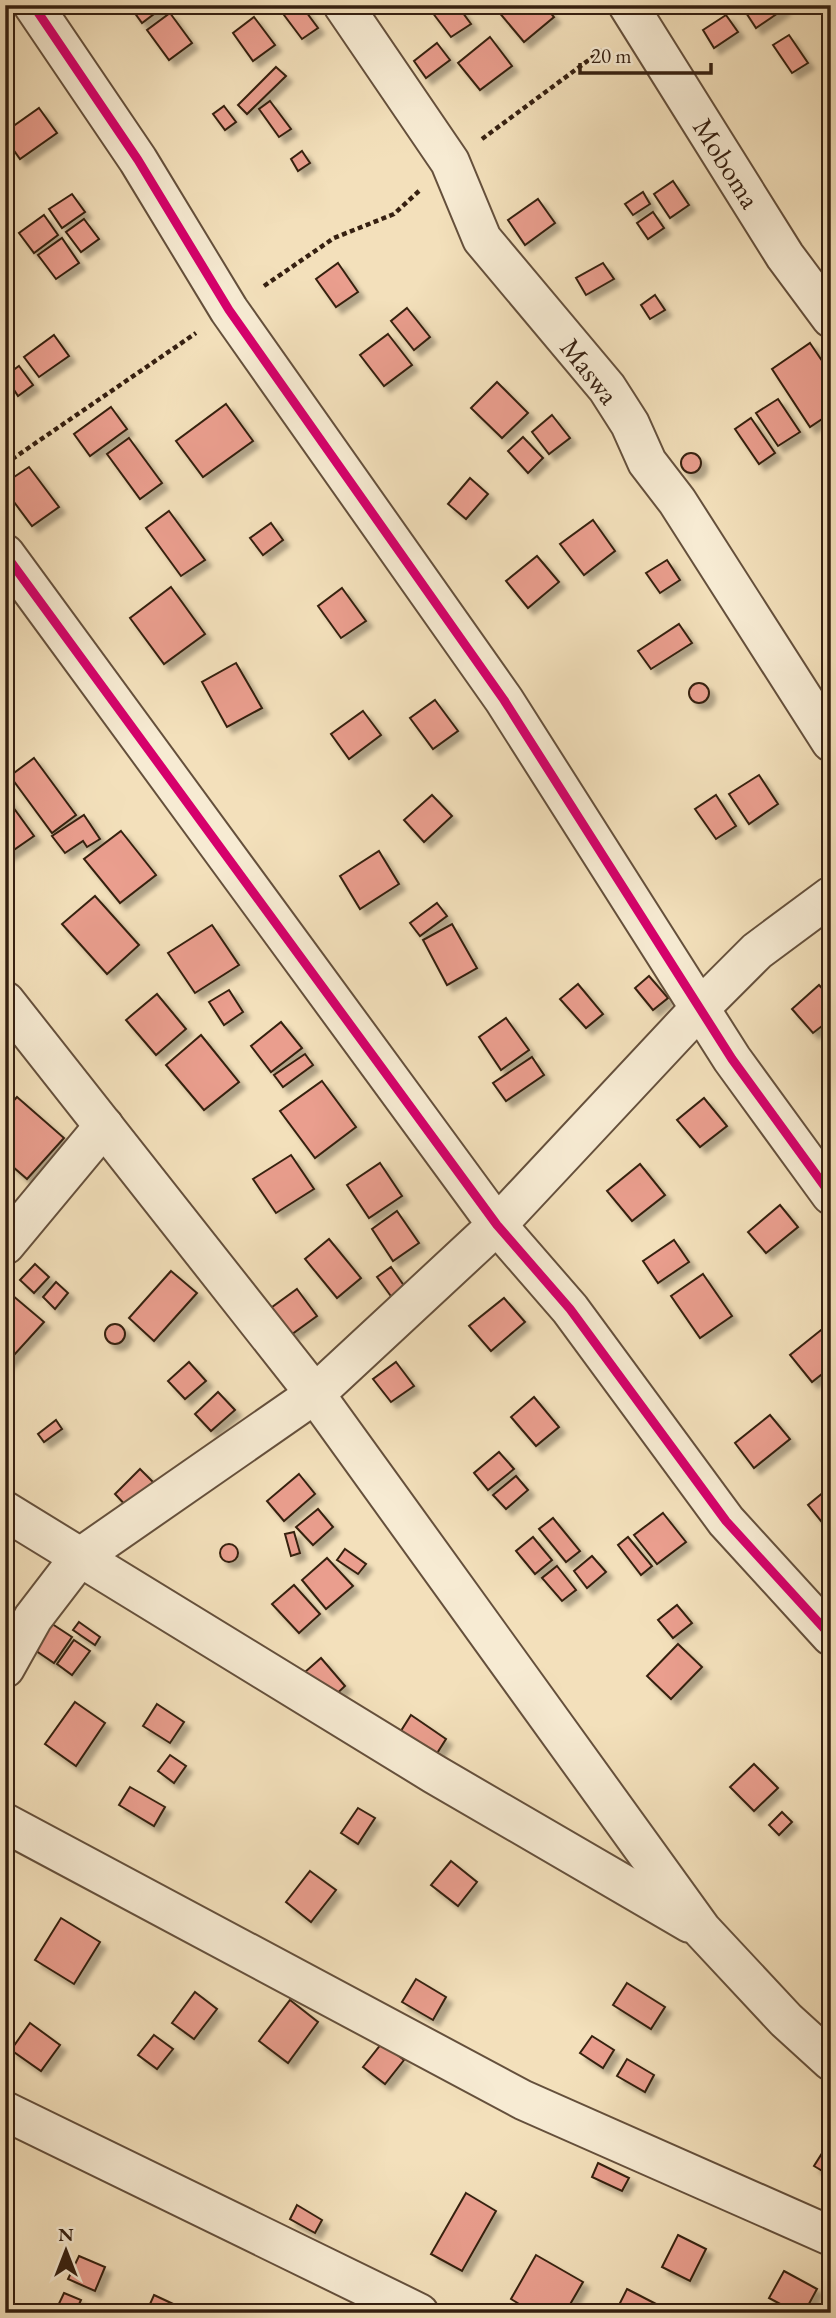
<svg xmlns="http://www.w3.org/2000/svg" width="836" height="2318" font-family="'EB Garamond',serif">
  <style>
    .building { fill: #ea9e8e; stroke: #362011; stroke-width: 2; filter: url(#shadow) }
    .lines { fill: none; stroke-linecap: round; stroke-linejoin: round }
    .minor-casing { stroke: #65503c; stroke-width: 42 }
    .path { stroke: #362011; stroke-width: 4.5; stroke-dasharray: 5 3.5; stroke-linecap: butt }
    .minor { stroke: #f7ebd3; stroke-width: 38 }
    .cycleway-casing { stroke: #f7ebd3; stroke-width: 13 }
    .cycleway { stroke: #d6006c; stroke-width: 9 }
    .labels { text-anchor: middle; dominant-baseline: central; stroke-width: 5; stroke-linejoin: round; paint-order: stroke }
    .street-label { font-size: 28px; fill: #362011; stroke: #f7ebd3 }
  </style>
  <defs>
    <filter id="shadow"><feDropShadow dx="6" dy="6" stdDeviation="2" flood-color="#0004"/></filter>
  </defs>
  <rect width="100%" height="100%" fill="#f3e0bb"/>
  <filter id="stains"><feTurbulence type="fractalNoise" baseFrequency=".00286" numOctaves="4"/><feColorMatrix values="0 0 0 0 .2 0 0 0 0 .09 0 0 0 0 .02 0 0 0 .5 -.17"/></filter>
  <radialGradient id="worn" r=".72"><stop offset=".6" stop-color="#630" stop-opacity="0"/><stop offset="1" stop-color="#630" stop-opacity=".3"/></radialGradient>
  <g class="building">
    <path d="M129 5H166L142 23Z"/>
    <path d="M289 5H301L318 28 302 39 281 11Z"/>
    <path d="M441 5H457L471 24 451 37 432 12Z"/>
    <path d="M505 5H544L554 17 524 42 498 11Z"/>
    <path d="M741 5H782L784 9 756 28Z"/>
    <path d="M170 13 192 43 169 60 147 30Z"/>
    <path d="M726 15 738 32 714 48 703 30Z"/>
    <path d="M254 17 275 45 253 61 233 33Z"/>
    <path d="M789 35 808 63 792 73 773 45Z"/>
    <path d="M490 37 512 66 480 90 458 63Z"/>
    <path d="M437 43 450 60 426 78 414 61Z"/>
    <path d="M276 67 286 76 247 114 238 105Z"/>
    <path d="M270 101 291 129 279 137 259 109Z"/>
    <path d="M224 106 236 122 225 130 213 114Z"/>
    <path d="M39 108 57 133 20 159 5 138V132Z"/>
    <path d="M302 151 310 163 298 171 291 159Z"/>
    <path d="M673 181 689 205 670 218 654 194Z"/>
    <path d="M643 192 650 204 633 215 625 204Z"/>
    <path d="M72 194 85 212 62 228 49 209Z"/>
    <path d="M538 199 555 223 525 245 508 220Z"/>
    <path d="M653 212 664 228 648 239 637 223Z"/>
    <path d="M44 215 58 235 34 253 19 233Z"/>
    <path d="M84 219 99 239 81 252 66 232Z"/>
    <path d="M62 238 79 263 56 279 38 255Z"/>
    <path d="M338 263 358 292 336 307 316 279Z"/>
    <path d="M603 263 614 279 586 295 576 278Z"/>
    <path d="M655 295 665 310 650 319 641 305Z"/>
    <path d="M407 308 430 337 414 350 391 321Z"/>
    <path d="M388 334 412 365 384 386 360 355Z"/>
    <path d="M54 335 69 356 39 377 24 357Z"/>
    <path d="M810 343 831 374V413L810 427 772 369Z"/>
    <path d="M19 366 33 385 18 396 5 376Z"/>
    <path d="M497 382 528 413 502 438 471 408Z"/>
    <path d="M778 399 800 432 778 446 756 413Z"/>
    <path d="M226 404 253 441 203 477 176 441Z"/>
    <path d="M111 407 127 429 90 456 74 434Z"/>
    <path d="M552 415 570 438 549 454 532 432Z"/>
    <path d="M751 418 775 453 759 464 735 429Z"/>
    <path d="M523 437 543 458 528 473 508 451Z"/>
    <path d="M129 438 162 483 140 499 107 454Z"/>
    <circle cx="691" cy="463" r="10"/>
    <path d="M29 467 59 507 32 526 5 490V483Z"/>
    <path d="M470 478 488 494 466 519 448 504Z"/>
    <path d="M169 511 205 560 181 576 146 528Z"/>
    <path d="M593 520 615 551 584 575 560 544Z"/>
    <path d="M271 523 283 540 263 555 250 538Z"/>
    <path d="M537 556 559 582 528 608 506 581Z"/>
    <path d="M667 560 680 580 660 593 646 573Z"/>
    <path d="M171 587 205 634 164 664 130 618Z"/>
    <path d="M342 588 366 621 341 638 318 606Z"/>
    <path d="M679 624 692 643 651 669 638 651Z"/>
    <path d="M236 663 262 708 227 727 202 682Z"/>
    <circle cx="699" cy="693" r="10"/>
    <path d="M435 700 458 731 433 749 410 718Z"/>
    <path d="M363 711 381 735 349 759 331 734Z"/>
    <path d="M34 758 76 815 52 833 10 776Z"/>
    <path d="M759 775 778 804 749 824 729 794Z"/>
    <path d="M432 795 452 816 424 842 404 820Z"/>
    <path d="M716 795 736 826 716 839 695 809Z"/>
    <path d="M5 796 34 836 5 856Z"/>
    <path d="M84 815 100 839 87 847 83 841 65 853 52 836Z"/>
    <path d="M121 831 156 875 120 903 84 859Z"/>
    <path d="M379 851 399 884 360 909 340 876Z"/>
    <path d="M95 896 139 945 107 974 62 924Z"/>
    <path d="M437 903 447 916 420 936 410 923Z"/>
    <path d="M452 924 477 968 447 985 423 940Z"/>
    <path d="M212 925 239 965 195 993 168 953Z"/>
    <path d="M649 976 668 998 653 1010 635 988Z"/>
    <path d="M578 984 603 1014 586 1028 560 999Z"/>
    <path d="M819 985 831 998V1019L813 1033 792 1009Z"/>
    <path d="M229 990 243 1012 224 1025 209 1002Z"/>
    <path d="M157 994 186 1029 156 1055 126 1020Z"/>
    <path d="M506 1018 529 1050 501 1070 479 1037Z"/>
    <path d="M281 1022 302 1048 271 1072 251 1046Z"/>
    <path d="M201 1035 239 1082 204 1110 166 1065Z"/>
    <path d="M305 1054 313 1065 283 1087 274 1075Z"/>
    <path d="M532 1057 544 1075 506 1101 493 1083Z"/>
    <path d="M322 1081 356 1127 315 1158 280 1111Z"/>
    <path d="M17 1097 64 1138 27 1179 5 1160V1110Z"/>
    <path d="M704 1098 727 1126 700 1147 677 1120Z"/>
    <path d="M291 1155 314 1189 276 1213 253 1179Z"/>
    <path d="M380 1163 402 1196 369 1218 347 1185Z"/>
    <path d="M640 1164 665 1195 632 1221 607 1191Z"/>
    <path d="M780 1205 798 1227 766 1253 748 1232Z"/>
    <path d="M397 1211 419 1243 393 1261 372 1229Z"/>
    <path d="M329 1239 361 1278 337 1298 305 1259Z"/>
    <path d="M674 1240 689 1262 658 1283 643 1261Z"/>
    <path d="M35 1264 49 1277 34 1293 20 1280Z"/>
    <path d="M391 1267 407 1290 393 1299 377 1277Z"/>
    <path d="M171 1271 197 1293 154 1341 129 1318Z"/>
    <path d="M703 1274 732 1316 700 1338 671 1296Z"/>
    <path d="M56 1282 68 1293 55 1309 43 1297Z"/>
    <path d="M297 1289 317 1316 288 1337 268 1310Z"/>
    <path d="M12 1295 44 1322 5 1365V1303Z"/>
    <path d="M504 1298 525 1322 491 1351 469 1326Z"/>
    <path d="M831 1322V1367L812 1382 790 1355Z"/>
    <circle cx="115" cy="1334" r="10"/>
    <path d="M189 1362 206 1381 185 1399 168 1381Z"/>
    <path d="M396 1362 414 1386 391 1402 373 1379Z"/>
    <path d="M218 1392 235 1410 211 1431 195 1414Z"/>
    <path d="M534 1397 559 1427 536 1446 511 1417Z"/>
    <path d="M770 1415 790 1439 754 1468 735 1443Z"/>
    <path d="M56 1420 62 1429 44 1442 38 1434Z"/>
    <path d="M499 1452 514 1469 488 1490 474 1473Z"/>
    <path d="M140 1469 156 1485 130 1510 115 1494Z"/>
    <path d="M299 1474 315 1494 284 1521 267 1501Z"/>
    <path d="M516 1476 528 1490 506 1509 493 1495Z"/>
    <path d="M831 1486V1521L825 1526 808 1505Z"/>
    <path d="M318 1509 333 1527 313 1545 296 1527Z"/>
    <path d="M663 1513 686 1542 657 1564 634 1535Z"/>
    <path d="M553 1518 580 1551 566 1562 539 1529Z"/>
    <path d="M294 1532 300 1553 291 1556 285 1534Z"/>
    <path d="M533 1537 552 1560 535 1574 516 1551Z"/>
    <path d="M628 1537 652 1566 641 1575 618 1545Z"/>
    <circle cx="229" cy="1553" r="9"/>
    <path d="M345 1549 366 1564 358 1574 337 1560Z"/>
    <path d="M592 1556 606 1572 587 1588 574 1571Z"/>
    <path d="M327 1558 353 1586 326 1609 302 1580Z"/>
    <path d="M557 1566 576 1590 562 1601 542 1578Z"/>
    <path d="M294 1585 320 1614 299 1633 272 1604Z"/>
    <path d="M677 1605 692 1623 673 1638 658 1620Z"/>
    <path d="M43 1618 72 1637 54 1663 26 1644Z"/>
    <path d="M79 1622 100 1637 95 1645 73 1630Z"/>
    <path d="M74 1640 90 1651 72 1675 57 1664Z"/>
    <path d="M678 1644 702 1667 671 1699 647 1676Z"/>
    <path d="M321 1658 345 1686 330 1700 305 1672Z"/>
    <path d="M75 1702 105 1723 76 1766 45 1744Z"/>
    <path d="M157 1704 184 1722 170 1743 143 1726Z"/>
    <path d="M411 1715 446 1739 434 1758 399 1734Z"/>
    <path d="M170 1755 186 1766 174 1783 158 1771Z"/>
    <path d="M754 1764 778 1788 754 1811 730 1787Z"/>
    <path d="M130 1787 165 1807 154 1826 119 1805Z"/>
    <path d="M358 1808 375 1818 358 1844 341 1833Z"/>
    <path d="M782 1812 792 1822 779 1835 769 1825Z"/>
    <path d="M451 1861 477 1882 458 1906 431 1885Z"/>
    <path d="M310 1871 336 1890 311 1922 286 1902Z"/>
    <path d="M61 1918 100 1942 74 1984 35 1960Z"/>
    <path d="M416 1979 446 1997 433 2020 402 2002Z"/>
    <path d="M627 1983 665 2007 651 2029 613 2005Z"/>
    <path d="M195 1992 217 2009 194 2039 172 2023Z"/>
    <path d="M290 2000 318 2022 288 2063 259 2041Z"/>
    <path d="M30 2023 60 2045 41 2071 11 2050Z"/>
    <path d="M154 2035 173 2049 157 2069 138 2055Z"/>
    <path d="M592 2036 614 2050 603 2068 580 2053Z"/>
    <path d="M382 2043 404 2060 385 2084 363 2067Z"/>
    <path d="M627 2059 654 2075 645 2092 617 2076Z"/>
    <path d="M831 2139V2176L814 2166Z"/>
    <path d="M598 2163 629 2178 622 2191 592 2177Z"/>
    <path d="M466 2193 496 2211 462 2271 431 2254Z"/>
    <path d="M297 2205 322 2220 315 2233 290 2219Z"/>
    <path d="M678 2235 706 2249 690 2281 662 2267Z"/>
    <path d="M536 2255 583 2282 565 2313H534L511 2299Z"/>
    <path d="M79 2256 105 2267 95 2291 68 2279Z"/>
    <path d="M784 2271 817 2289 804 2313H797L769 2298Z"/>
    <path d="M627 2289 660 2306 656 2313H624L617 2309Z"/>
    <path d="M64 2293 81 2300 75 2313 56 2310Z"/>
    <path d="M154 2295 186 2310 184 2313H146Z"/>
  </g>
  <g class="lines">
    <defs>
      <g id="minor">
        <path d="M33 5 138 160 229 310 504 700 732 1059 831 1195"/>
        <path d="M343 5 450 162 482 239 607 388 630 424 647 462 677 501 831 742"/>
        <path d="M628 5 785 256 831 318"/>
        <path d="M5 554 497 1225 570 1309 726 1521 831 1636"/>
        <path d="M5 1001 315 1394 702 1930 786 2020 831 2061"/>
        <path d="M5 1245 104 1126"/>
        <path d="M5 1511 434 1774 690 1923"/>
        <path d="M5 1668 33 1618 79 1558 315 1394 497 1225 700 1008 757 951 831 896"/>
        <path d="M5 1823 523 2100 831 2236"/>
        <path d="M5 2111 419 2313"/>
      </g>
    </defs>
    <use href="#minor" class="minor-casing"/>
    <g class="path">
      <path d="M482 139 605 48"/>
      <path d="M264 286 334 238 394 214 419 191"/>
      <path d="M5 464 196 333"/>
    </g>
    <use href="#minor" class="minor"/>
    <defs>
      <g id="cycleway">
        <path d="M33 5 138 160 229 310 504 700 732 1059 831 1195"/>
        <path d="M5 554 497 1225 570 1309 726 1521 831 1636"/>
      </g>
    </defs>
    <use href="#cycleway" class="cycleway-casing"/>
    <use href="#cycleway" class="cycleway"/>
  </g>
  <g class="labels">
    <g class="street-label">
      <text transform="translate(727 163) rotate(58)">Moboma</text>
      <text transform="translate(590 371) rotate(52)">Maswa</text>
    </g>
  </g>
  <rect width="836" height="2318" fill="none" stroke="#f3e0bb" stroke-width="28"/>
  <rect x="7" y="7" width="822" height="2304" fill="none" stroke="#362011" stroke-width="3.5"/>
  <rect x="14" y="14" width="808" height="2290" fill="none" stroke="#362011" stroke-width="2"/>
  <g transform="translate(66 2251)" stroke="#f7ebd3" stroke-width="5" paint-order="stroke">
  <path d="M0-5L12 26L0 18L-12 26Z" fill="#362011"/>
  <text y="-10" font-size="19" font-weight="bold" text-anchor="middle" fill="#362011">N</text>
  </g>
  <path d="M580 63v10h131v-10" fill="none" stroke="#362011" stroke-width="3.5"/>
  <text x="591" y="63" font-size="21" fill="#362011" stroke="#f7ebd3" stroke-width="5" paint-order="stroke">20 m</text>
  <rect width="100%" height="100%" filter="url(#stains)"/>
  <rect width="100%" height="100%" fill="url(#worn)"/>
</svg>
